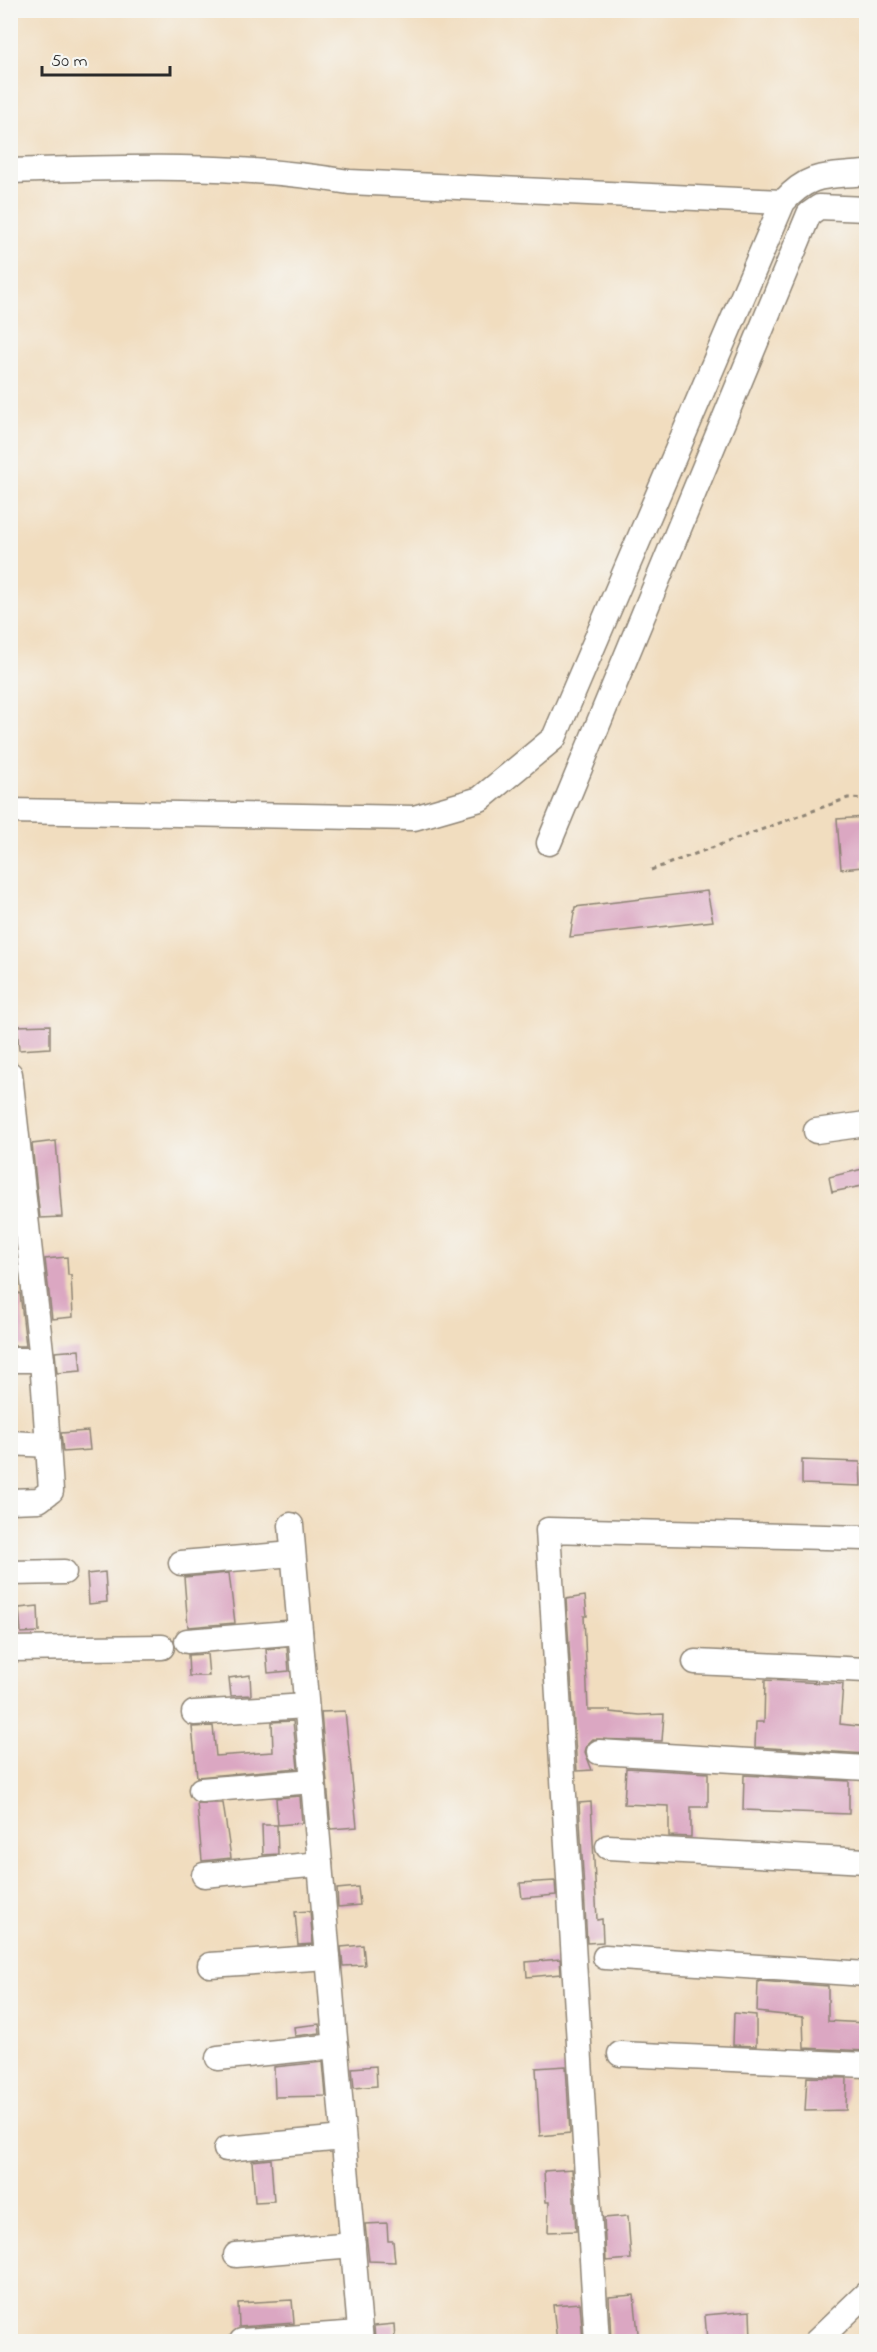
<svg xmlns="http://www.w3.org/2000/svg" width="877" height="2352" font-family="'Indie Flower',sans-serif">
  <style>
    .building { fill: #dba7c2 }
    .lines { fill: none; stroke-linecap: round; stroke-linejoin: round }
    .minor-casing { stroke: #8e8475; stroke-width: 27 }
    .path { stroke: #8e8475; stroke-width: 3; stroke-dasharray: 4.5 4.5; stroke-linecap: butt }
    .minor { stroke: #fff; stroke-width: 24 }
  </style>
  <rect width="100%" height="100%" fill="#f6f6f2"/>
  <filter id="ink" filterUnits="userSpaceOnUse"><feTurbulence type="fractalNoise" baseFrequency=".0167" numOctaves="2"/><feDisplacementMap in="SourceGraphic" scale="12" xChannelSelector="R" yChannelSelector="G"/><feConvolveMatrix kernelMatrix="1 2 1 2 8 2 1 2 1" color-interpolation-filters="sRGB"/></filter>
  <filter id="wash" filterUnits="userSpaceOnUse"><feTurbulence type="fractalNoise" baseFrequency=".008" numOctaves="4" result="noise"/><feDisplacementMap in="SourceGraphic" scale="24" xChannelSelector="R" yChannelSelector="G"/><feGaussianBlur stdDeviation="1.35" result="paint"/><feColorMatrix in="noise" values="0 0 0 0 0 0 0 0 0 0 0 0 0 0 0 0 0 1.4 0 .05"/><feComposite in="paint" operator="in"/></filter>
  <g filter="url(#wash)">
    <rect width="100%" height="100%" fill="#f1ddbf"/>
    <g id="blocks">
      <g class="building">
        <path d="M866 817 867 860H862L863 867 841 869 837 819Z"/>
        <path d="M707 891 713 921 570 937 575 907Z"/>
        <path d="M50 1025V1048L19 1050 17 1026Z"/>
        <path d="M56 1141 62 1217 40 1218 32 1144Z"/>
        <path d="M867 1168V1185L832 1192 829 1177Z"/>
        <path d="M67 1257 68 1275H71L73 1317 52 1319 45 1259Z"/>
        <path d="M20 1293 26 1346H11L10 1294Z"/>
        <path d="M79 1350 81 1371 57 1373 55 1352Z"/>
        <path d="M88 1431 90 1450 63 1452 61 1433Z"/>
        <path d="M802 1460 860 1462 861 1486 802 1484Z"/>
        <path d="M105 1572 107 1602 89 1604 87 1574Z"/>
        <path d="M229 1573 235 1623 188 1627 184 1577Z"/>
        <path d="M585 1596 587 1616H584L588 1710H610V1712L640 1715 664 1714 662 1741 593 1739 587 1745 585 1752 592 1770 577 1771 566 1599Z"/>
        <path d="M38 1606 39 1632 21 1633 19 1608Z"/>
        <path d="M287 1647 289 1671 268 1673 266 1649Z"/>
        <path d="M207 1654 209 1676H189L188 1655Z"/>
        <path d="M250 1675 251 1695 231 1696 229 1678Z"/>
        <path d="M765 1680 843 1684 840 1724 867 1727V1754L755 1747 756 1722H764Z"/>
        <path d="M345 1711 357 1827 331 1829 321 1712Z"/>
        <path d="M293 1721 298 1768 197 1777 192 1727 213 1726 216 1756 273 1752 272 1722Z"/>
        <path d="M626 1768 708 1773V1807H691V1837L669 1836V1806L624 1804Z"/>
        <path d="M744 1775 849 1781V1814L743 1810Z"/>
        <path d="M300 1796 302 1823 278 1825 276 1798Z"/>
        <path d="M591 1802 597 1920 602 1919 603 1942 587 1943 579 1803Z"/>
        <path d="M197 1803H223L231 1858 202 1861Z"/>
        <path d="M262 1825H277L278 1854 263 1855Z"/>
        <path d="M555 1881 556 1895 522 1898 520 1883Z"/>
        <path d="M358 1887 360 1905 338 1907 337 1889Z"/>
        <path d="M310 1911 313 1944 298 1945 295 1912Z"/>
        <path d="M363 1945 365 1965 343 1966 341 1947Z"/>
        <path d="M560 1959 561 1974 527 1977 526 1962Z"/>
        <path d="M758 1981 828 1986V2021L867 2023V2051L804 2048 803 2017 757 2012Z"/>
        <path d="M734 2013 756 2015V2046L733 2045Z"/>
        <path d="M319 2024 320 2033 295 2036 294 2027Z"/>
        <path d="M323 2062 326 2096 275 2097 274 2067Z"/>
        <path d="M376 2066 377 2086 354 2088 352 2068Z"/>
        <path d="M566 2066 570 2133 540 2136 536 2068Z"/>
        <path d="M807 2077 847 2078 846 2110 805 2111Z"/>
        <path d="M271 2159 274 2201 255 2202 252 2161Z"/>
        <path d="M572 2169 576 2231 548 2232 549 2202H546L544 2171Z"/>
        <path d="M628 2216 631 2259 606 2261 604 2218Z"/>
        <path d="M387 2223 388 2241H393L395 2262 369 2261 365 2224Z"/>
        <path d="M634 2295 639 2342H611L609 2297Z"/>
        <path d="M292 2300 294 2323 239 2327 238 2303Z"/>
        <path d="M580 2303 583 2342H557L553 2305Z"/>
        <path d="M750 2311 751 2340 707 2341 705 2315Z"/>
        <path d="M394 2324 395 2342H375L374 2326Z"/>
      </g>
    </g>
  </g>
  <g filter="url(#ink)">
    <use href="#blocks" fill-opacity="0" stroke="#8e8475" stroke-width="1.5"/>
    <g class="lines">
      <defs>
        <g id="minor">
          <path d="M10 171C124 167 237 163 349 182L783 202"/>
          <path d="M10 811 414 818 480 799 554 738 783 202C811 171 828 177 866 173"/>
          <path d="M549 843 809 214 819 207 866 209"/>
          <path d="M10 1074 42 1360 48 1445 10 1443"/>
          <path d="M816 1131 866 1124"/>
          <path d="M10 1360H42"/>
          <path d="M10 1501 39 1500 51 1491 48 1445"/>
          <path d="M291 1525 361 2342"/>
          <path d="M181 1563 293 1554"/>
          <path d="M10 1573 64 1572"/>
          <path d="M187 1641 300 1632"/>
          <path d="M10 1649 162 1647"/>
          <path d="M695 1662 866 1670"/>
          <path d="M194 1713 306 1706"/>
          <path d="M599 1752 866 1768"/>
          <path d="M201 1790 313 1781"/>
          <path d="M608 1847 866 1861"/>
          <path d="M204 1875 320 1864"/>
          <path d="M605 1957 866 1974"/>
          <path d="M210 1965 328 1957"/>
          <path d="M620 2054 866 2065"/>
          <path d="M218 2058 336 2046"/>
          <path d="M226 2149 343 2138"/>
          <path d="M236 2255 353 2245"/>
          <path d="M242 2341 360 2333"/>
          <path d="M597 2342 548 1530 866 1538"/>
          <path d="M816 2342 866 2294"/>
        </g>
      </defs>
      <use href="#minor" class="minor-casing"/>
      <path class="path" d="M651 870 848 798 866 799"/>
      <use href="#minor" class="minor"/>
    </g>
  </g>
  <rect width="877" height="2352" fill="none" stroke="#f6f6f2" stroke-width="36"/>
  <path d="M42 66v9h128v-9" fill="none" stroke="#2b2b2b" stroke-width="3"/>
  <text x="51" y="66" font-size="18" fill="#2b2b2b" stroke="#f6f6f2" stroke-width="4.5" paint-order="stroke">50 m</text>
</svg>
